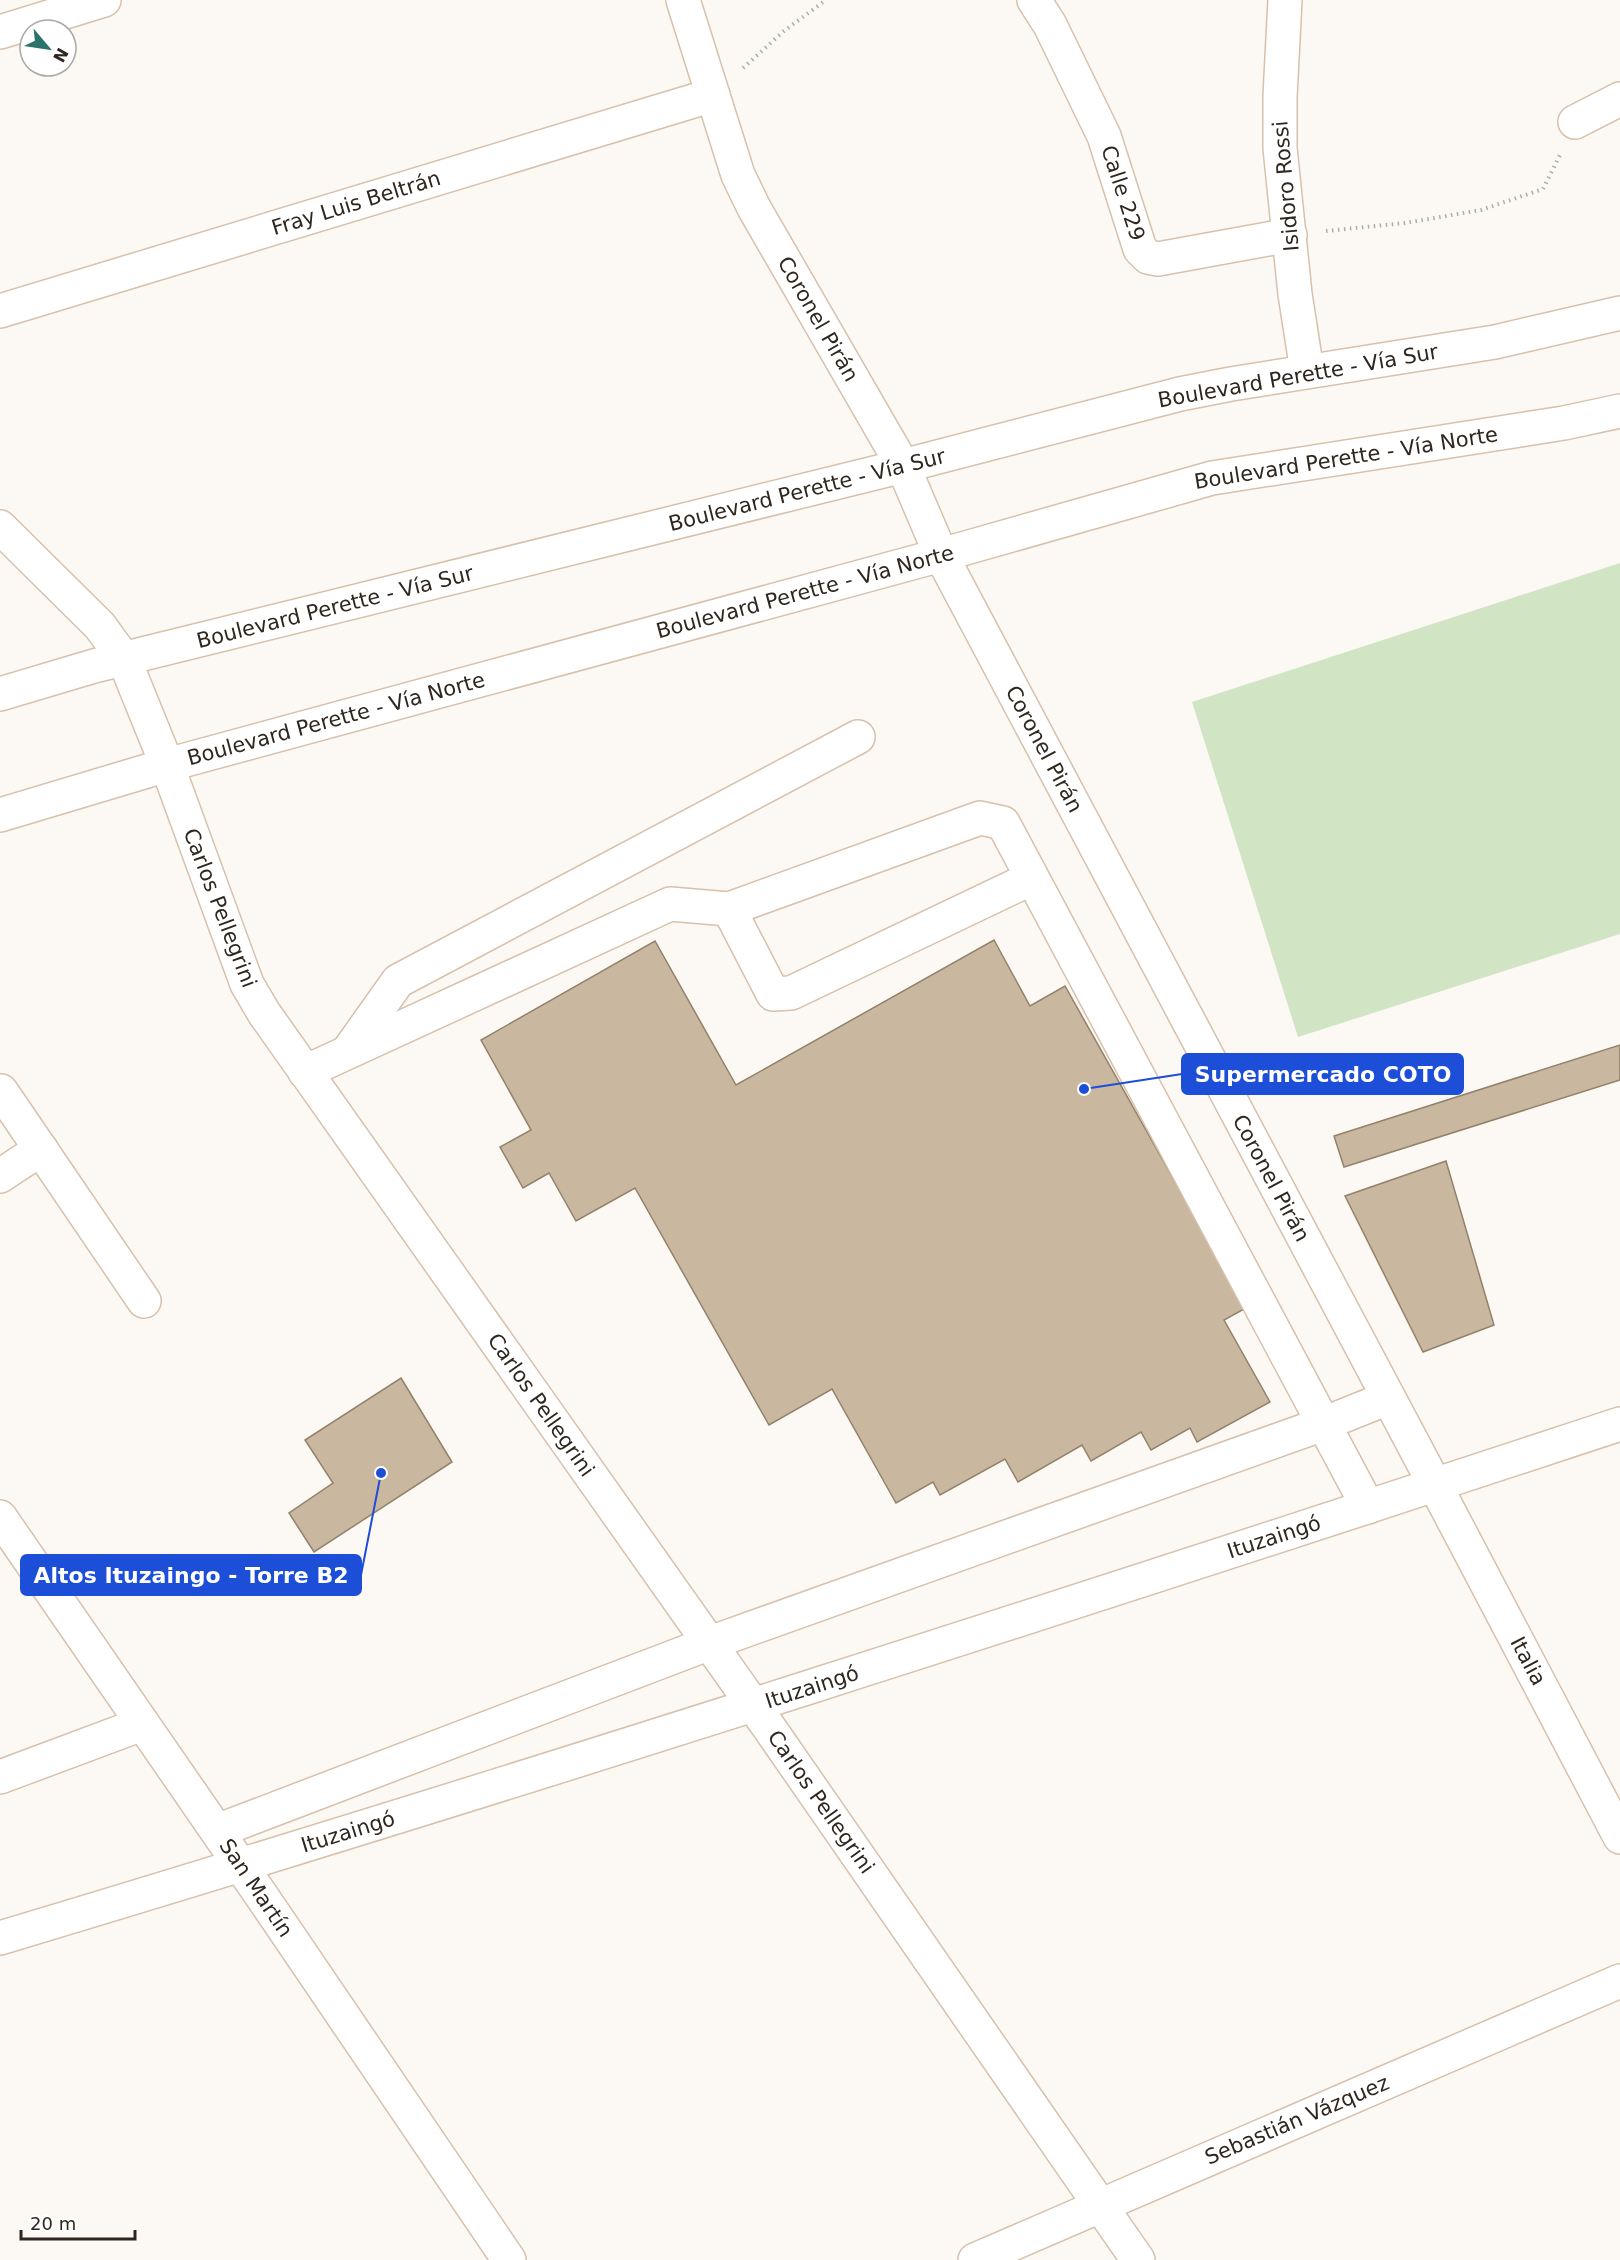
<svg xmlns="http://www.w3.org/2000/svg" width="1620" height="2260" font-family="'DejaVu Sans',sans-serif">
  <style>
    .green { fill: #d1e4c4 }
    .building { fill: #c9b79f; stroke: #92826b; stroke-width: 1.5 }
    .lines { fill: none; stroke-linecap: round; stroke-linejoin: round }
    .minor-casing { stroke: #d7c1ac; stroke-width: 36 }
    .path { stroke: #b1aca6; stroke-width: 4; stroke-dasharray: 1.5 4.5; stroke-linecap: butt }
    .minor { stroke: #fff; stroke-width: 33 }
    .labels { text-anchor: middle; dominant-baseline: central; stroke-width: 6; stroke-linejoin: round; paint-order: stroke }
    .street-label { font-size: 21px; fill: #2f271f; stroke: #fff }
    .leader { fill: none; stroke: #1d4ed8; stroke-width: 2 }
    .callout-dot { fill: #1d4ed8; stroke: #fff; stroke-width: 2 }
    .callout { fill: #1d4ed8; stroke: #1d4ed8; stroke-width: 2 }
    .callout-label { font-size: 22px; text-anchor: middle; font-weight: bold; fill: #fff }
  </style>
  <rect width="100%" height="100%" fill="#fcf8f3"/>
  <path class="green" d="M1620 563V934L1298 1037 1192 702Z"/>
  <g class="building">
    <path d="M994 940 1030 1006 1065 986 1246 1308 1224 1320 1270 1402 1197 1442 1190 1428 1151 1450 1141 1432 1091 1461 1082 1445 1018 1482 1005 1459 940 1495 933 1482 896 1503 832 1389 769 1425 635 1188 576 1221 549 1173 523 1188 500 1147 531 1130 481 1040 655 941 736 1085Z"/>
    <path d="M1620 1045V1080L1344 1167 1334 1136Z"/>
    <path d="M1446 1161 1494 1325 1423 1352 1345 1196Z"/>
    <path d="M401 1378 452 1462 314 1552 289 1513 333 1483 305 1440Z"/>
  </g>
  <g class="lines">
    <defs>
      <g id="minor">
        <path d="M683 0 738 175 754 208 903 466 941 555 1435 1485 1620 1837"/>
        <path d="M1034 0 1050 25 1104 136 1140 249 1148 257 1158 259 1290 235"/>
        <path d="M1285 0 1280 97V148L1295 294 1307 371"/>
        <path d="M0 32 104 0"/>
        <path d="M1575 122 1620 99"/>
        <path d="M0 311 713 95"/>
        <path d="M0 527 100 626 124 659 167 765 247 984 264 1013 768 1726 1138 2260"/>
        <path d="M0 694 94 666 903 466 1180 394 1231 384 1495 342 1620 313"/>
        <path d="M0 815 167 765 941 555 1212 478 1564 423 1620 411"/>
        <path d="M729 909 773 994 791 993 1032 878"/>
        <path d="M349 1050 398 981 858 737"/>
        <path d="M305 1072 670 904 729 909 980 818 1003 823 1368 1507"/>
        <path d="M1 1091 144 1301"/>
        <path d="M0 1176 41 1149"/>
        <path d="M0 1517 261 1895 509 2260"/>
        <path d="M0 1777 142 1724"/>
        <path d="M217 1831 710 1643 1323 1424 1388 1398"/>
        <path d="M0 1938C543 1775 1082 1601 1620 1424"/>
        <path d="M975 2260 1620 1981"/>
      </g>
    </defs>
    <use href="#minor" class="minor-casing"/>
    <g class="path">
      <path d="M743 68 784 31 826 0"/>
      <path d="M1326 231 1405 223 1481 210 1543 189 1561 153"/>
    </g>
    <use href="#minor" class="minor"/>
  </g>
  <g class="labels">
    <g class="street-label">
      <text transform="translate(1286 186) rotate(-95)">Isidoro Rossi</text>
      <text transform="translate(1123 193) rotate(72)">Calle 229</text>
      <text transform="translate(356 203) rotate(-17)">Fray Luis Beltrán</text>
      <text transform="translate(818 319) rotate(60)">Coronel Pirán</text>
      <text transform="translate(1298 376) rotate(-10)">Boulevard Perette - Vía Sur</text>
      <text transform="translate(1346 458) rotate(-9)">Boulevard Perette - Vía Norte</text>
      <text transform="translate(807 490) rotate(-14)">Boulevard Perette - Vía Sur</text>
      <text transform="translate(805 592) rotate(-15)">Boulevard Perette - Vía Norte</text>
      <text transform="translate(335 607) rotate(-14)">Boulevard Perette - Vía Sur</text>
      <text transform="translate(336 719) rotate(-15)">Boulevard Perette - Vía Norte</text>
      <text transform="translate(1044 749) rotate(62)">Coronel Pirán</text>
      <text transform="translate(220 908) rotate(69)">Carlos Pellegrini</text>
      <text transform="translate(1271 1178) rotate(62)">Coronel Pirán</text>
      <text transform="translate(541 1405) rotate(55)">Carlos Pellegrini</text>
      <text transform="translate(1274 1537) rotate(-18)">Ituzaingó</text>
      <text transform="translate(1528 1661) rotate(62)">Italia</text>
      <text transform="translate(812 1687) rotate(-18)">Ituzaingó</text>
      <text transform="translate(821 1802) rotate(55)">Carlos Pellegrini</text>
      <text transform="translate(348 1832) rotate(-17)">Ituzaingó</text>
      <text transform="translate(256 1888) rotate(56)">San Martín</text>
      <text transform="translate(1297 2120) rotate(-23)">Sebastián Vázquez</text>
    </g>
  </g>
  <path class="leader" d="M1084 1089L1182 1074M381 1473L361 1575"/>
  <g class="callout-dot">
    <circle cx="1084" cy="1089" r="6"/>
    <circle cx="381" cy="1473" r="6"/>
  </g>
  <g class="callout">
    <rect x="1182" y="1054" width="281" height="40" rx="6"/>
    <rect x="21" y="1555" width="340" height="40" rx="6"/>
  </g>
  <g class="callout-label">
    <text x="1323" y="1082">Supermercado COTO</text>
    <text x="191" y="1583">Altos Ituzaingo - Torre B2</text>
  </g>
  <g transform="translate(48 48) rotate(119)"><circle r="28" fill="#ffffff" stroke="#aca9a5" stroke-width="1.5"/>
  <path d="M0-4.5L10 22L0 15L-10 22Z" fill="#2c736c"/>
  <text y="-9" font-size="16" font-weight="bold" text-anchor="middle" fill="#2f271f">N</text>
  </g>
  <path d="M21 2230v9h114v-9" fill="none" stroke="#2f271f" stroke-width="3"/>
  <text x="30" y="2230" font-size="18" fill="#2f271f" stroke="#ffffff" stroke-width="4.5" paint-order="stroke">20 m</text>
</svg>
